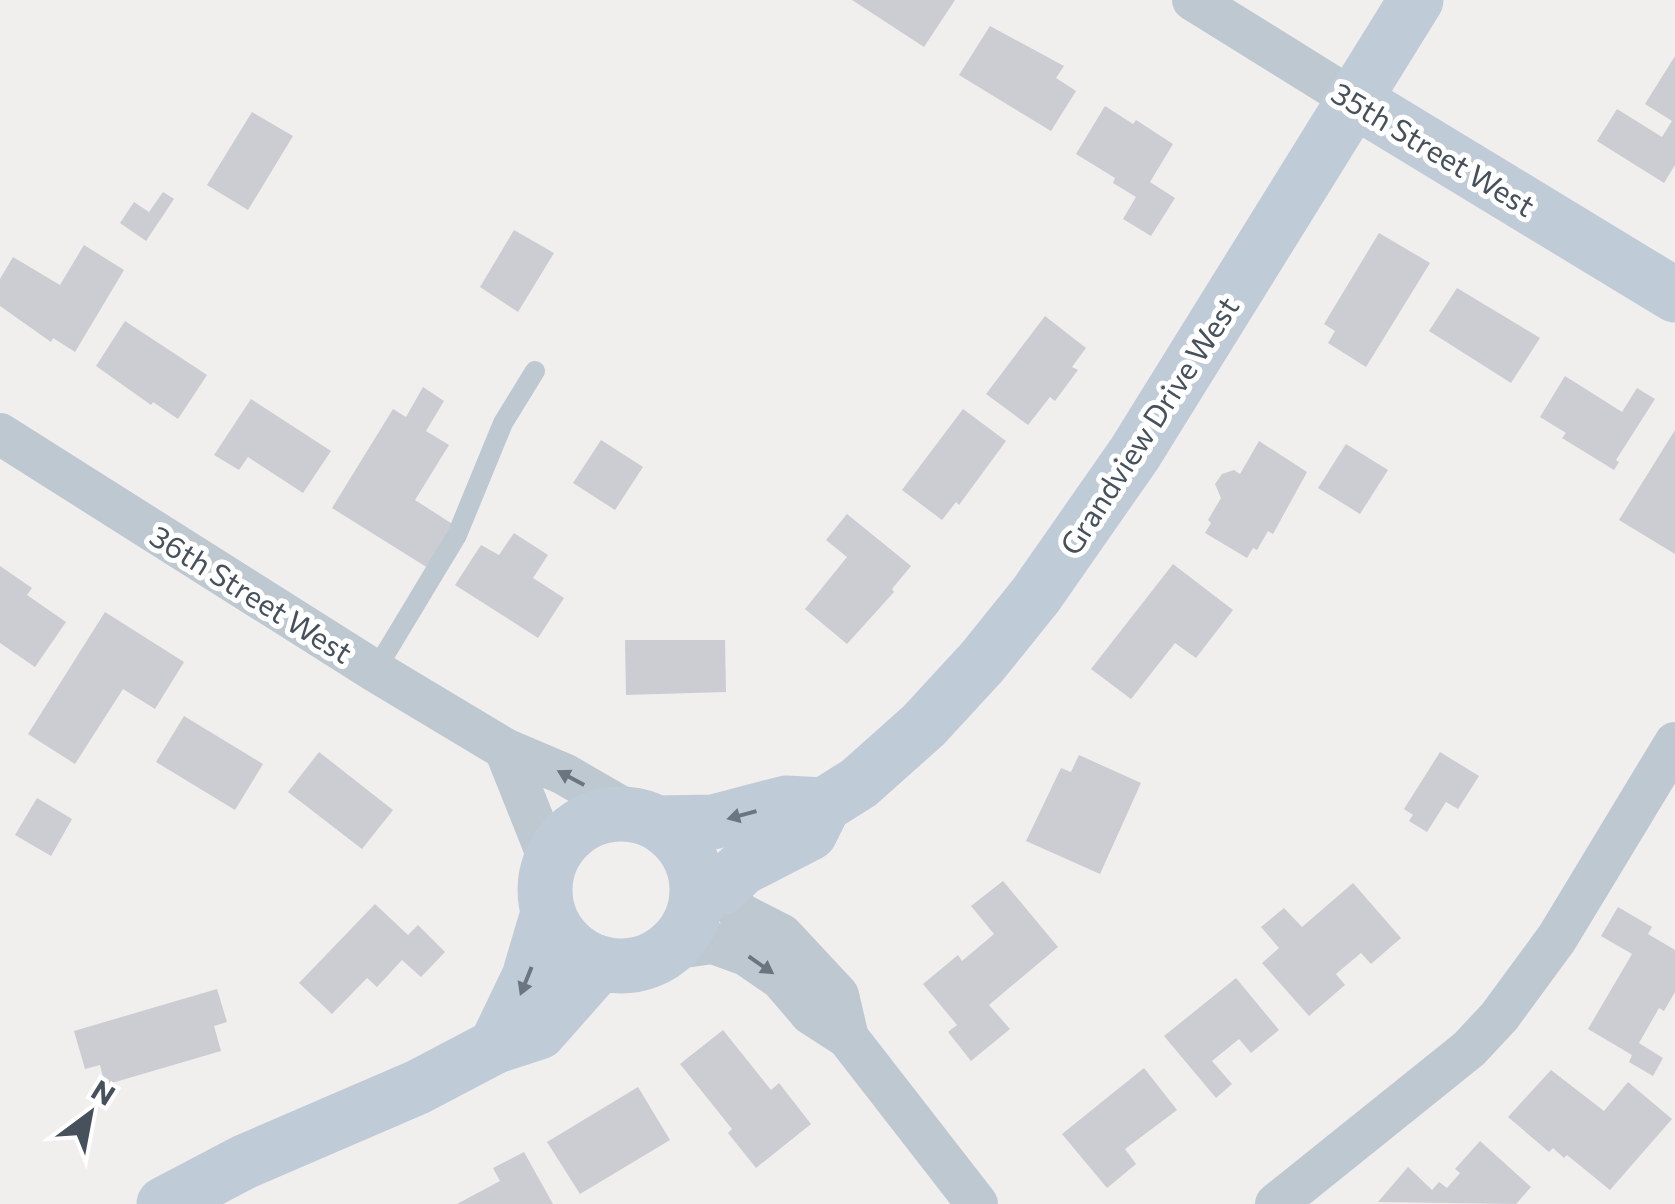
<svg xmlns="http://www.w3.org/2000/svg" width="1675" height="1204" font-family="Commissioner,sans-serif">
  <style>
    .building { fill: #cbcdd3 }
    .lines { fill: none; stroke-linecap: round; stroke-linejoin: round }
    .lane { stroke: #bec8d1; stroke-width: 20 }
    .street { stroke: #bec8d1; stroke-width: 42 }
    .secondary { stroke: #c0cbd8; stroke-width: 55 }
    .oneway { fill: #6a757f }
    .oneway2 { fill: #6b7681 }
    .labels { text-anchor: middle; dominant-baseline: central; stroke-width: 10; stroke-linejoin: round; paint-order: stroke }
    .street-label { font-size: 30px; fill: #46515c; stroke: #fff }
  </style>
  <rect width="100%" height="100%" fill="#f1eeee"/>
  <g class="building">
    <path d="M852 0H955L924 47Z"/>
    <path d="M990 26 1064 66 1056 78 1076 91 1051 131 959 75Z"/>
    <path d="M1675 56V165L1664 183 1597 141 1617 109 1662 137 1672 121 1645 104Z"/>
    <path d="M1105 106 1133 124 1136 120 1173 144 1150 182 1175 198 1151 236 1123 219 1136 197 1113 183 1115 178 1076 154Z"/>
    <path d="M252 112 293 136 248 210 207 185Z"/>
    <path d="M163 192 174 199 146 241 120 223 134 202 149 212Z"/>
    <path d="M514 230 554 253 518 312 480 287Z"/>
    <path d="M1379 233 1430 263 1366 367 1328 343 1335 331 1324 324Z"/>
    <path d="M84 245 124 270 75 352 53 338 51 342 0 306V279L13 257 60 285Z"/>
    <path d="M1457 288 1540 338 1511 383 1429 331Z"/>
    <path d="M1045 316 1086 348 1072 367 1078 370 1055 401 1050 397 1028 425 986 394Z"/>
    <path d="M125 321 207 375 178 419 153 402 151 405 96 366Z"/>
    <path d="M1565 376 1622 412 1637 388 1655 399 1616 460 1619 462 1614 470 1562 438 1566 433 1540 417Z"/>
    <path d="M423 387 444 401 426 431 449 445 415 500 454 525 428 568 332 508 393 409 406 417Z"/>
    <path d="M251 399 331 451 303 493 248 457 239 470 214 455Z"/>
    <path d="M963 409 1006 441 959 505 956 502 942 520 902 490Z"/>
    <path d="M1675 430V554L1619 520Z"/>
    <path d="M601 440 643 467 615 510 573 483Z"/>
    <path d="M1259 441 1307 472 1273 534 1268 531 1257 550 1253 548 1247 558 1205 533 1211 523 1208 520 1221 498 1215 484 1222 474 1234 470 1240 474Z"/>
    <path d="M1346 444 1388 470 1360 514 1318 488Z"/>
    <path d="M847 514 911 566 892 589 894 592 847 644 805 609 847 557 826 540Z"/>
    <path d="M514 533 548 555 533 578 564 598 538 638 455 585 481 545 499 555Z"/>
    <path d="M1173 564 1233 610 1196 658 1175 643 1131 699 1091 669Z"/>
    <path d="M0 566 32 588 27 595 66 622 35 667 0 643Z"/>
    <path d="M105 612 184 662 155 709 123 689 75 764 28 734Z"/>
    <path d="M625 640H725L726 692 626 695Z"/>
    <path d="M184 716 263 764 235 810 156 762Z"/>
    <path d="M319 752 393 810 362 849 288 792Z"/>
    <path d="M1440 752 1479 776 1458 809 1446 802 1427 832 1409 821 1413 815 1404 809Z"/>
    <path d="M1079 755 1141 783 1100 874 1026 841 1061 768 1071 772Z"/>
    <path d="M37 798 72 819 51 856 15 835Z"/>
    <path d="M1003 881 1058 947 989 1005 1010 1029 971 1061 948 1032 957 1025 923 984 958 955 962 961 994 934 971 906Z"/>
    <path d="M1353 883 1401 938 1371 964 1361 953 1336 974 1345 985 1309 1016 1262 963 1279 948 1261 927 1284 908 1302 927Z"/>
    <path d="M375 904 408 935 418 925 445 952 421 977 402 960 377 987 367 978 332 1014 299 983Z"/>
    <path d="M1618 907 1652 927 1648 934 1675 950V992L1664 1011 1659 1008 1639 1043 1663 1058 1653 1076 1629 1062 1632 1055 1588 1029 1632 954 1601 936Z"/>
    <path d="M1236 978 1279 1030 1251 1053 1239 1039 1212 1061 1232 1084 1216 1098 1164 1036Z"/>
    <path d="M217 989 227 1022 214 1026 221 1051 105 1085 100 1065 85 1069 74 1031Z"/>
    <path d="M723 1030 771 1090 779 1083 811 1124 756 1168 728 1133 732 1129 680 1064Z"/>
    <path d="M1144 1068 1177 1110 1125 1149 1136 1164 1107 1188 1062 1134Z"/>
    <path d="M1551 1070 1604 1111 1628 1082 1672 1119 1610 1190 1567 1155 1564 1158 1553 1148 1549 1152 1508 1117Z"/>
    <path d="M638 1087 670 1140 580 1194 547 1142Z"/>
    <path d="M1480 1141 1531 1187 1516 1204 1378 1202 1408 1167 1432 1190 1439 1182 1447 1188 1460 1173 1455 1169Z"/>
    <path d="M524 1152 553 1204H457L500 1181 493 1168Z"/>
  </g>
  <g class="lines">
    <path class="lane" d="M375 671 457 535 503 423 535 371"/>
    <g class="street">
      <path d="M1193 0 1354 100"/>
      <path d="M0 434 375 671 505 749 564 774 633 814"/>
      <path d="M505 749 550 862"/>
      <path d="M722 887 739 913 782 935 838 995 848 1038"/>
      <path d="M669 949 713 943 746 955 781 979 811 1014 848 1038 977 1204"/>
      <path d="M1276 1204 1469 1049 1499 1017 1557 938 1675 743"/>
    </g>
    <g class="secondary">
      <path d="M1354 100 1675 295"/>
      <circle cx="621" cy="890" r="76"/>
      <path d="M658 823 713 822 786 803 824 805"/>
      <path d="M698 885 722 887 742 868 810 833 824 805 859 783 924 725 982 662 1036 595 1135 453 1416 0"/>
      <path d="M496 1046 529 977 548 913"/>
      <path d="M164 1204 244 1162 418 1087 496 1046 539 1032 600 963"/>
    </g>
  </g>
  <defs><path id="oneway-solid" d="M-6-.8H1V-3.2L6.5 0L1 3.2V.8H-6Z" transform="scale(2.5)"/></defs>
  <g class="oneway">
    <use href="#oneway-solid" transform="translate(571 778) rotate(-152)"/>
    <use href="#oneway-solid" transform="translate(761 965) rotate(35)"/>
  </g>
  <g class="oneway2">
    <use href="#oneway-solid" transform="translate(742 815) rotate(165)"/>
    <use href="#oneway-solid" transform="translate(526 981) rotate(112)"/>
  </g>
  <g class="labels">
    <g class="street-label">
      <text transform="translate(1434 148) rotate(31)">35th Street West</text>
      <text transform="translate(1148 425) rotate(-57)">Grandview Drive West</text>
      <text transform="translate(252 593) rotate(32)">36th Street West</text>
    </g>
  </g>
  <g transform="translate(90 1114) rotate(32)" stroke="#ffffff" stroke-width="8" paint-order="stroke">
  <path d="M0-8L18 38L0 25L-18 38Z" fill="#46515c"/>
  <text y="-15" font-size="28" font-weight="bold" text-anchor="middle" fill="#46515c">N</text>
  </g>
</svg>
